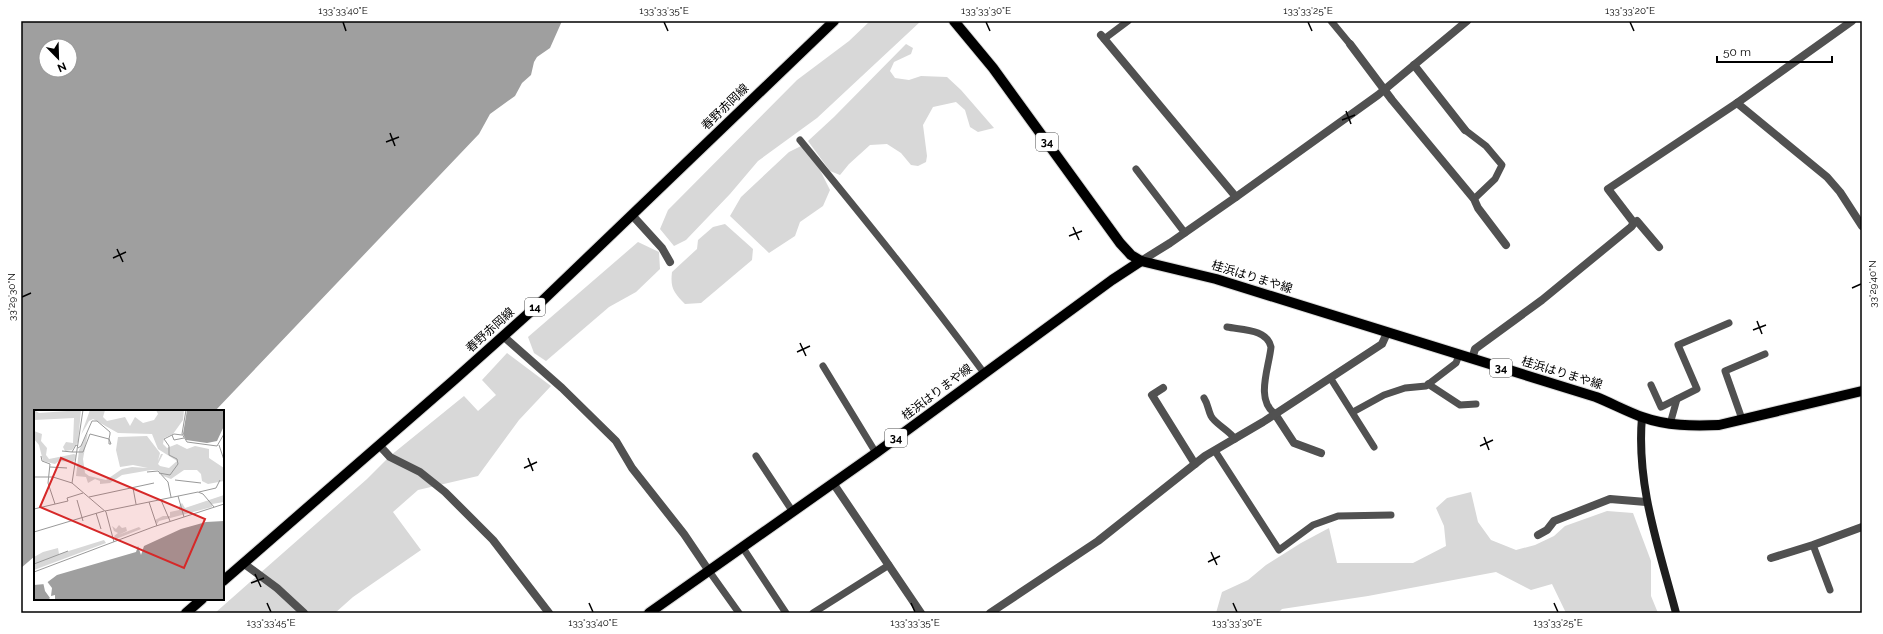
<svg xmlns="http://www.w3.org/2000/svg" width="1883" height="634" font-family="Raleway,'Noto Sans JP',sans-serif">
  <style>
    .green { fill: #d8d8d8 }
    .water { fill: #9f9f9f; fill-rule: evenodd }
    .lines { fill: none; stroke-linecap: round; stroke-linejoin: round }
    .primary-casing { stroke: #dbdbdb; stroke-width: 12 }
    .lane { stroke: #515151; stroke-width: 7 }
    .street { stroke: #515151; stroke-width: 8 }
    .secondary { stroke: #1e1e1e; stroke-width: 8 }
    .primary { stroke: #000; stroke-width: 10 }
    .ticks { fill: none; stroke: #000; stroke-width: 1.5 }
    .labels { text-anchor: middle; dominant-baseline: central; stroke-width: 3.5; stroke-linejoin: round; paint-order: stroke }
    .shield { fill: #fff; stroke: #4c4c4c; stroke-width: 1 }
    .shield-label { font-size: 11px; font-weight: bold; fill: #000 }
    .street-label { font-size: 12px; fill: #000; stroke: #fff }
    .inset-road { fill: none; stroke: #999; stroke-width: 1 }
    .view { fill: #d62828; fill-opacity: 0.15; stroke: #d62828; stroke-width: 2 }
    .inset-edge { fill: none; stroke: #000; stroke-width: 2 }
    .neatline { fill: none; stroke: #000; stroke-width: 1.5 }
    .ticks-label { font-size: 10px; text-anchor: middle; fill: #000 }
  </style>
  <rect width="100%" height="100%" fill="#fff"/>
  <g class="green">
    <path d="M870 21H921L817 118 758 161 730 194 686 240 674 246 660 229 668 210 797 80 849 41Z"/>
    <path d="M906 44 913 48 911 54 894 62 890 71 895 78 909 80 921 76 947 77 961 90 994 128 978 132 970 127 965 110 956 102 933 107 923 125 927 156 926 162 918 166 911 165 901 153 887 144 870 145 849 164 840 175 830 171 808 141 834 117Z"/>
    <path d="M801 146 819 168 830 190 823 206 800 222 795 236 769 253 730 216 741 197 789 152Z"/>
    <path d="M725 224 753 249 752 260 701 303 685 304C674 293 670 288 672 272L697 249 698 240 713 227Z"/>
    <path d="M638 242 659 252 660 269 636 292 609 307 546 361 534 353 528 337Z"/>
    <path d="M507 353 551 386 519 420 478 476 418 490 393 512 421 550 353 597 335 613H215L367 479 390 456 464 396 478 411 496 395 482 380Z"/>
    <path d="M1471 492 1478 522 1491 540 1516 550 1535 545 1554 536 1565 526 1607 511 1633 513 1651 561V596L1658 613H1566L1552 584 1531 590 1496 572 1368 596 1282 609 1278 613H1216L1222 592 1248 580 1266 565 1301 543 1329 528 1337 563H1413L1446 546 1444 526 1436 508 1447 498Z"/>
  </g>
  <path class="water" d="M21 21H562L550 48 537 57 534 62 531 75 522 83 515 96 490 114 479 134 215 411H35V556L21 568ZM46 46H70V70H46Z"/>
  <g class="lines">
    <defs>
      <g id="primary">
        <path d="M954 21 993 68 1120 243 1131 255 1141 261 1216 279 1596 397C1611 403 1626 411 1642 417 1667 426 1693 426 1719 425L1862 391"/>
        <path d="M223 581 454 380 539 304 834 21"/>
        <path d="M186 613 202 599"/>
        <path d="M649 613 876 453 1112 280 1141 261"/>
      </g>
    </defs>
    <use href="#primary" class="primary-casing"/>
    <g class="lane">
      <path d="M1331 21 1350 44"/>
      <path d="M1104 39 1128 21"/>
      <path d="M1465 130 1486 146 1502 165 1495 179 1474 199"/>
      <path d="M800 140C863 217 925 293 984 373"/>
      <path d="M1136 169 1185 233"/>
      <path d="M1227 327C1243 330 1267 329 1271 347 1269 368 1255 399 1275 414"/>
      <path d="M823 366 876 453"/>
      <path d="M1331 379 1374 447"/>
      <path d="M1428 384 1460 405 1476 404"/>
      <path d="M1651 385 1661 407 1697 389 1678 345 1729 323"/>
      <path d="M1204 398C1208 404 1208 410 1211 416 1215 424 1229 430 1235 439"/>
      <path d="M1353 412 1384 395 1405 388 1426 386 1456 363 1459 355"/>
      <path d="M1742 419 1725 371 1765 354"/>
      <path d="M1670 424 1677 399"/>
      <path d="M1215 451 1279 550 1313 525 1338 516 1391 515"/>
      <path d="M756 456 793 512"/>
      <path d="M1813 545 1830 590"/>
      <path d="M743 548 786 613"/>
      <path d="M709 571 739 613"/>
      <path d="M813 613 889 565"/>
    </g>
    <g class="street">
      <path d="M1101 35 1236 197"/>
      <path d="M1350 44 1392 100 1474 199 1478 208 1506 245"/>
      <path d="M1414 65 1465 130"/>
      <path d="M1737 103 1827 177 1840 192 1862 226"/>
      <path d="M632 215 662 248 670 262"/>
      <path d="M1634 223 1637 221 1659 247"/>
      <path d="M1141 261 1170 243 1236 197 1378 95 1467 21"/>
      <path d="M503 336 562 388 616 441 632 468 684 534 709 571"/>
      <path d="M1472 359 1475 349 1542 300 1631 227 1634 223 1608 189 1737 103 1852 21"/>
      <path d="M1163 388 1152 395 1195 464"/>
      <path d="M1275 414 1294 443 1321 453"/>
      <path d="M379 445 390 457 420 472 445 492 493 540 549 613"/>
      <path d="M833 483 921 613"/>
      <path d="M1538 535 1547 530 1554 521 1610 499 1646 502"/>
      <path d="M1771 558 1813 545 1862 527"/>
      <path d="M243 563 277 588 304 613"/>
      <path d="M990 613 1098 541 1205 456 1263 422 1382 344 1387 333"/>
    </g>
    <path class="secondary" d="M1642 417C1636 485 1659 548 1676 613"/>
    <use href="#primary" class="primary"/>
  </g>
  <path class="ticks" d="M343 22 346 31M664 22 668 31M986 22 990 31M1308 22 1312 31M1630 22 1634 31M1346 111 1351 124M1342 120 1355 115M390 133 395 146M386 142 399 137M1073 227 1079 240M1069 236 1082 231M117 249 123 262M113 258 126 252M1852 288 1861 284M22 297 31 293M1757 321 1762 334M1753 330 1766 325M800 343 806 356M797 352 810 346M1484 437 1489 450M1480 446 1493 440M528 458 533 471M524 468 537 462M1211 552 1217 565M1208 562 1220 556M255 574 261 587M251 583 264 578M267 603 271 612M589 603 593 612M911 603 915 612M1233 603 1237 612M1554 603 1558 612"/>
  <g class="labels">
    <g class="shield">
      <rect x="1036" y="133" width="22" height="18" rx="3"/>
      <rect x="525" y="298" width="20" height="18" rx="3"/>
      <rect x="1490" y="359" width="22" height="18" rx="3"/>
      <rect x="885" y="429" width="22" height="18" rx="3"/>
    </g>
    <g class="shield-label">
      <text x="1047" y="142">34</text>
      <text x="535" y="307">14</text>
      <text x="1501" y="368">34</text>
      <text x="896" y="438">34</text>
    </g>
    <g class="street-label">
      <text transform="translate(725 107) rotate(-44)">春野赤岡線</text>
      <text transform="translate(1252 277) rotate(17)">桂浜はりまや線</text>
      <text transform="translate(490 330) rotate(-42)">春野赤岡線</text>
      <text transform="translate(1562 373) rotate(17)">桂浜はりまや線</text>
      <text transform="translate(937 392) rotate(-37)">桂浜はりまや線</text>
    </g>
  </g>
  <g transform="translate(34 410)">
    <rect width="190" height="190" fill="#fff"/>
    <path d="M0 0 5 3 47 0 44 32 38 40 31 41 29 37 32 32 39 33 40 8 0 10ZM56 0H71L69 7 73 11 91 7 96 16 101 7 109 13 120 10 124 4 122 0H150L149 10 139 24 130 28 129 34 133 38 143 34 153 39 161 36 175 39V48L190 58V71L174 74 168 71 167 64 163 60H150L137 69 129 66 124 60H117L88 65 76 73 66 74V71L61 69 54 73 52 67 42 66 45 40 54 22 49 49 51 63 55 66 72 70 88 59 98 57 114 58 99 55 86 57 82 40 84 27 113 26 126 43 124 51 127 44H129L124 54 126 56 135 58 143 51 124 39 118 24 84 23 59 9 55 11 47 25ZM0 21 8 24 7 31 13 38 12 45 15 49 40 44 42 45 41 50 39 52 25 51 21 54 9 51 5 35 0 29ZM190 85V92L178 94V97L125 111 123 114 121 110 129 106H136V102L145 100V96L148 93 151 98ZM85 115 88 118 92 117 93 121 84 125 105 117 107 119 82 129 80 126 84 123 80 121 78 116 82 119ZM70 130 72 133 0 160V147L9 142 24 138 25 144Z" fill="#d8d8d8"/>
    <path d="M153 0H190V16L183 31 173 33 152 30 149 24ZM190 111V190H0V175L11 174 23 165 102 142 104 136 107 145 110 136 147 119 172 112Z" fill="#9f9f9f"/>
    <path d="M12 170 18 178 17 186 21 185V190H14L16 188 11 181 9 172Z" fill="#fff"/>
    <path class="inset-road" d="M85 0H99M152 0 148 24 153 32 183 36 190 24M138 25 140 30 150 28M185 35 190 50M28 41 38 42 42 35 44 36M38 42H49L56 24 75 29 77 34H75V29L76 24V22L63 11H58L47 36 44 38M7 46 8 51 16 54 14 73 21 94M16 57 33 58M113 62 124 61 134 72 137 87M125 63 136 65 144 54 143 49 135 45V36L130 29 140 24 148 25M0 67H19L38 73 72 102 80 132M141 70 167 73M38 73 49 0M99 78 102 94M165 82 182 78 186 70M144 86 150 107M55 87 120 73M43 90 49 111M127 90 136 111M115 92 123 116M0 99 34 91 33 88 49 83M71 101 164 82 169 84 180 97M62 103 67 119M0 122 70 101M0 154 34 141M0 162 119 117 190 94"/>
    <path class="view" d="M27 48 171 109 150 158 6 97Z"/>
    <rect width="190" height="190" class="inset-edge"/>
  </g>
  <rect width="1883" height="634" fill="none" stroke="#ffffff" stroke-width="44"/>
  <g transform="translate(58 58) rotate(157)"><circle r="19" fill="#ffffff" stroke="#999999"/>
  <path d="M0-3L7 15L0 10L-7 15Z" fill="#000000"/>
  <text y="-6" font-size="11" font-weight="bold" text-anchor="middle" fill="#000000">N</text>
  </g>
  <path d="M1717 56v6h115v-6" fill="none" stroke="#000000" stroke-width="2"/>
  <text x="1723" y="56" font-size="12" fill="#000000" stroke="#ffffff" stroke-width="3" paint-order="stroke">50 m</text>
  <rect x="22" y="22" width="1839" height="590" class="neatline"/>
  <g class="ticks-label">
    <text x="343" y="14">133°33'40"E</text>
    <text x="664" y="14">133°33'35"E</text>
    <text x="986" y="14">133°33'30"E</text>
    <text x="1308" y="14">133°33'25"E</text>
    <text x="1630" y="14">133°33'20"E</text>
    <text transform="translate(1872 284) rotate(-90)" y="4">33°29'40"N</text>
    <text transform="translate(11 297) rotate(-90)" y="4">33°29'30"N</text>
    <text x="271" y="626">133°33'45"E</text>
    <text x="593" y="626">133°33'40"E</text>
    <text x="915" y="626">133°33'35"E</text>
    <text x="1237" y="626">133°33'30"E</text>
    <text x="1558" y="626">133°33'25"E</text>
  </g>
</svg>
